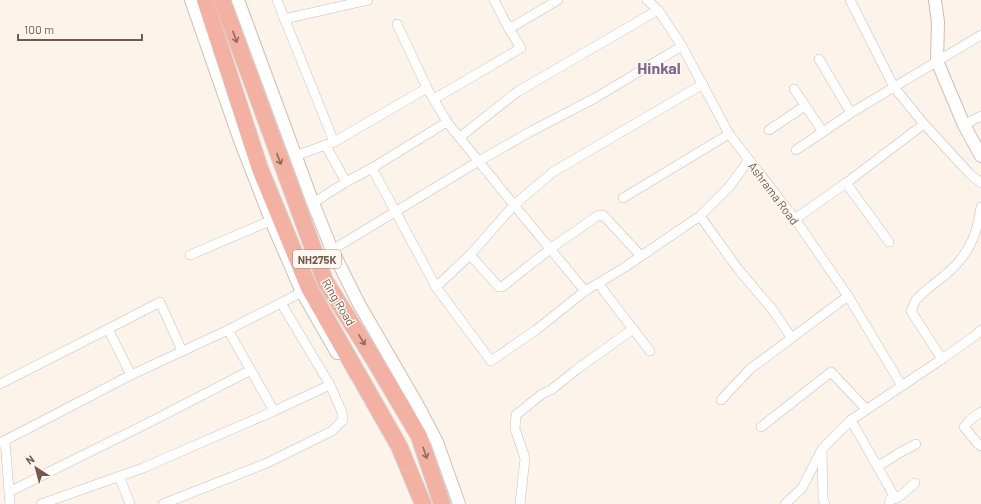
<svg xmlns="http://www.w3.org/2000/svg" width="981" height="504" font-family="Barlow,sans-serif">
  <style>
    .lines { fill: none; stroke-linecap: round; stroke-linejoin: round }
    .street-casing { stroke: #d0bdb2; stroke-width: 10 }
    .secondary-casing { stroke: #d3bcaf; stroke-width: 14 }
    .highway-casing { stroke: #d9d1cd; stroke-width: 18 }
    .street { stroke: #fff; stroke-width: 9 }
    .secondary { stroke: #fff; stroke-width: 12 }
    .highway { stroke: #f3b1a3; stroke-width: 16 }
    .oneway { stroke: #8f6b5e }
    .labels { text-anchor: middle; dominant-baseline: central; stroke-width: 3; stroke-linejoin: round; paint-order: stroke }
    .shield { fill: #fef8f0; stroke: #9f897e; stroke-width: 1 }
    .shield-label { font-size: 11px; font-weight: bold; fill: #76594d }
    .street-label { font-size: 12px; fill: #76594d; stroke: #fef8f0 }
    .district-label { font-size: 16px; font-weight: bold; fill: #7f6692; stroke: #fef8f0 }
  </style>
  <rect width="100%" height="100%" fill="#fcf3ea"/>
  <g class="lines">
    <defs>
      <g id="street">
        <path d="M277 0 334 142"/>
        <path d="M647 0 658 10 682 46 729 134 795 219 848 296 902 386"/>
        <path d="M850 0 894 87 924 124 969 173 981 183"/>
        <path d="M284 19 368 0"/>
        <path d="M397 24 427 88 447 122 514 205 585 291"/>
        <path d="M509 29 558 0"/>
        <path d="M819 59 851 113"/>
        <path d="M794 89 823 132"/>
        <path d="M434 99 521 48 509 29 494 0"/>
        <path d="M964 125 981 116"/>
        <path d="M769 130 805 106"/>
        <path d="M460 137 517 92 658 10"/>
        <path d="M326 146 346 182"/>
        <path d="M796 150 851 113 981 35"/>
        <path d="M295 156 334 142 427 88"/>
        <path d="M372 168 436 287 491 361 536 330 585 291 622 269 700 216 729 187 749 160"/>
        <path d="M846 183 889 242"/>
        <path d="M623 198 729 134"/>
        <path d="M313 203 346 182 372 168 447 122"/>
        <path d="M700 216 738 269 772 309 791 337"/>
        <path d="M795 219 846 183 924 124"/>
        <path d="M332 250 479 161 528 133 595 98 682 46"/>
        <path d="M190 255 272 220"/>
        <path d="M470 255 499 287H502L550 249 597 216 603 215 641 256"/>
        <path d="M599 283 606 294 650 351"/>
        <path d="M436 287 470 255 514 205 553 172 703 84"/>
        <path d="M108 329 160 302 182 351"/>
        <path d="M228 330 274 411 330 385 281 303"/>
        <path d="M942 359 911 311C913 308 914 303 916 300 924 291 935 283 944 276 968 256 977 236 981 207"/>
        <path d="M0 384 108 329 131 375"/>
        <path d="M721 400 750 369 848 296"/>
        <path d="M981 412 971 419 964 427 978 444 981 446"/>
        <path d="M851 420 893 494 889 504"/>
        <path d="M761 427 831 372 866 409"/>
        <path d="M5 440 10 504"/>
        <path d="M0 443 131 375 228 330 306 290"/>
        <path d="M822 450 823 499 825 504"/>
        <path d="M876 464H882L899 453 916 444"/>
        <path d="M119 476 130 504"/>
        <path d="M9 492 154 420 251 370"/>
        <path d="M891 500 899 497 915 483"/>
        <path d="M41 504 143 468 274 411"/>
        <path d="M163 504 267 463 332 431 343 420 342 412 330 385"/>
        <path d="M520 504 525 458 515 429 516 415 542 394 551 390 576 370 633 329"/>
        <path d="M785 504 802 488 822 449 851 420 942 359 976 335 981 330"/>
      </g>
      <g id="secondary">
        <path d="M191 0 241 143 275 230 302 292 337 353"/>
        <path d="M238 0 313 203 332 250 359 304 417 404 437 442 459 504"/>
        <path d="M935 0 938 22 937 61 964 125 981 156"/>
      </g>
      <g id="highway">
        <path d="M205 0 260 169 309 288 399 446 423 504"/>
        <path d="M222 0 325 281 373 358 419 436 442 504"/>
      </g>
    </defs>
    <use href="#street" class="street-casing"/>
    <use href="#secondary" class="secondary-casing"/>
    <use href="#highway" class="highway-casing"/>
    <use href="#street" class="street"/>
    <use href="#secondary" class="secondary"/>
    <use href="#highway" class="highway"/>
  </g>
  <defs><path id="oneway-shaft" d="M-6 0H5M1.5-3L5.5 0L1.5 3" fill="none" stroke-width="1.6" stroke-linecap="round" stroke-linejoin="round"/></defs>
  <g class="oneway">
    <use href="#oneway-shaft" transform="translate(235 37) rotate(70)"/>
    <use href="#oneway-shaft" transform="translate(279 159) rotate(69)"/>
    <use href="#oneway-shaft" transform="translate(362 340) rotate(58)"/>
    <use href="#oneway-shaft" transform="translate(425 453) rotate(71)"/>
  </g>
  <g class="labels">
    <rect class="shield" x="293" y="250" width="48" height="18" rx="3"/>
    <g class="shield-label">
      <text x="317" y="259">NH275K</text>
    </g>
    <g class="street-label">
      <text transform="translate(774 193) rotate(53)">Ashrama Road</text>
      <text transform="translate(339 302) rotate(59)">Ring Road</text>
    </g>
    <g class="district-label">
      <text x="659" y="67">Hinkal</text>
    </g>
  </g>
  <g transform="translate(36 468) rotate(324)" stroke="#fef8f0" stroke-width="3" paint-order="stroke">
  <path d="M0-3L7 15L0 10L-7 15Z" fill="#76594d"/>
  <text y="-6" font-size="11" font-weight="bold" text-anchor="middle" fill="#76594d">N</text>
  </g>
  <path d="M18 34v6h124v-6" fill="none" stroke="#76594d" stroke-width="2"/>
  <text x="24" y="34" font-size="12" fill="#76594d" stroke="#fef8f0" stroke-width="3" paint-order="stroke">100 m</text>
</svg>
